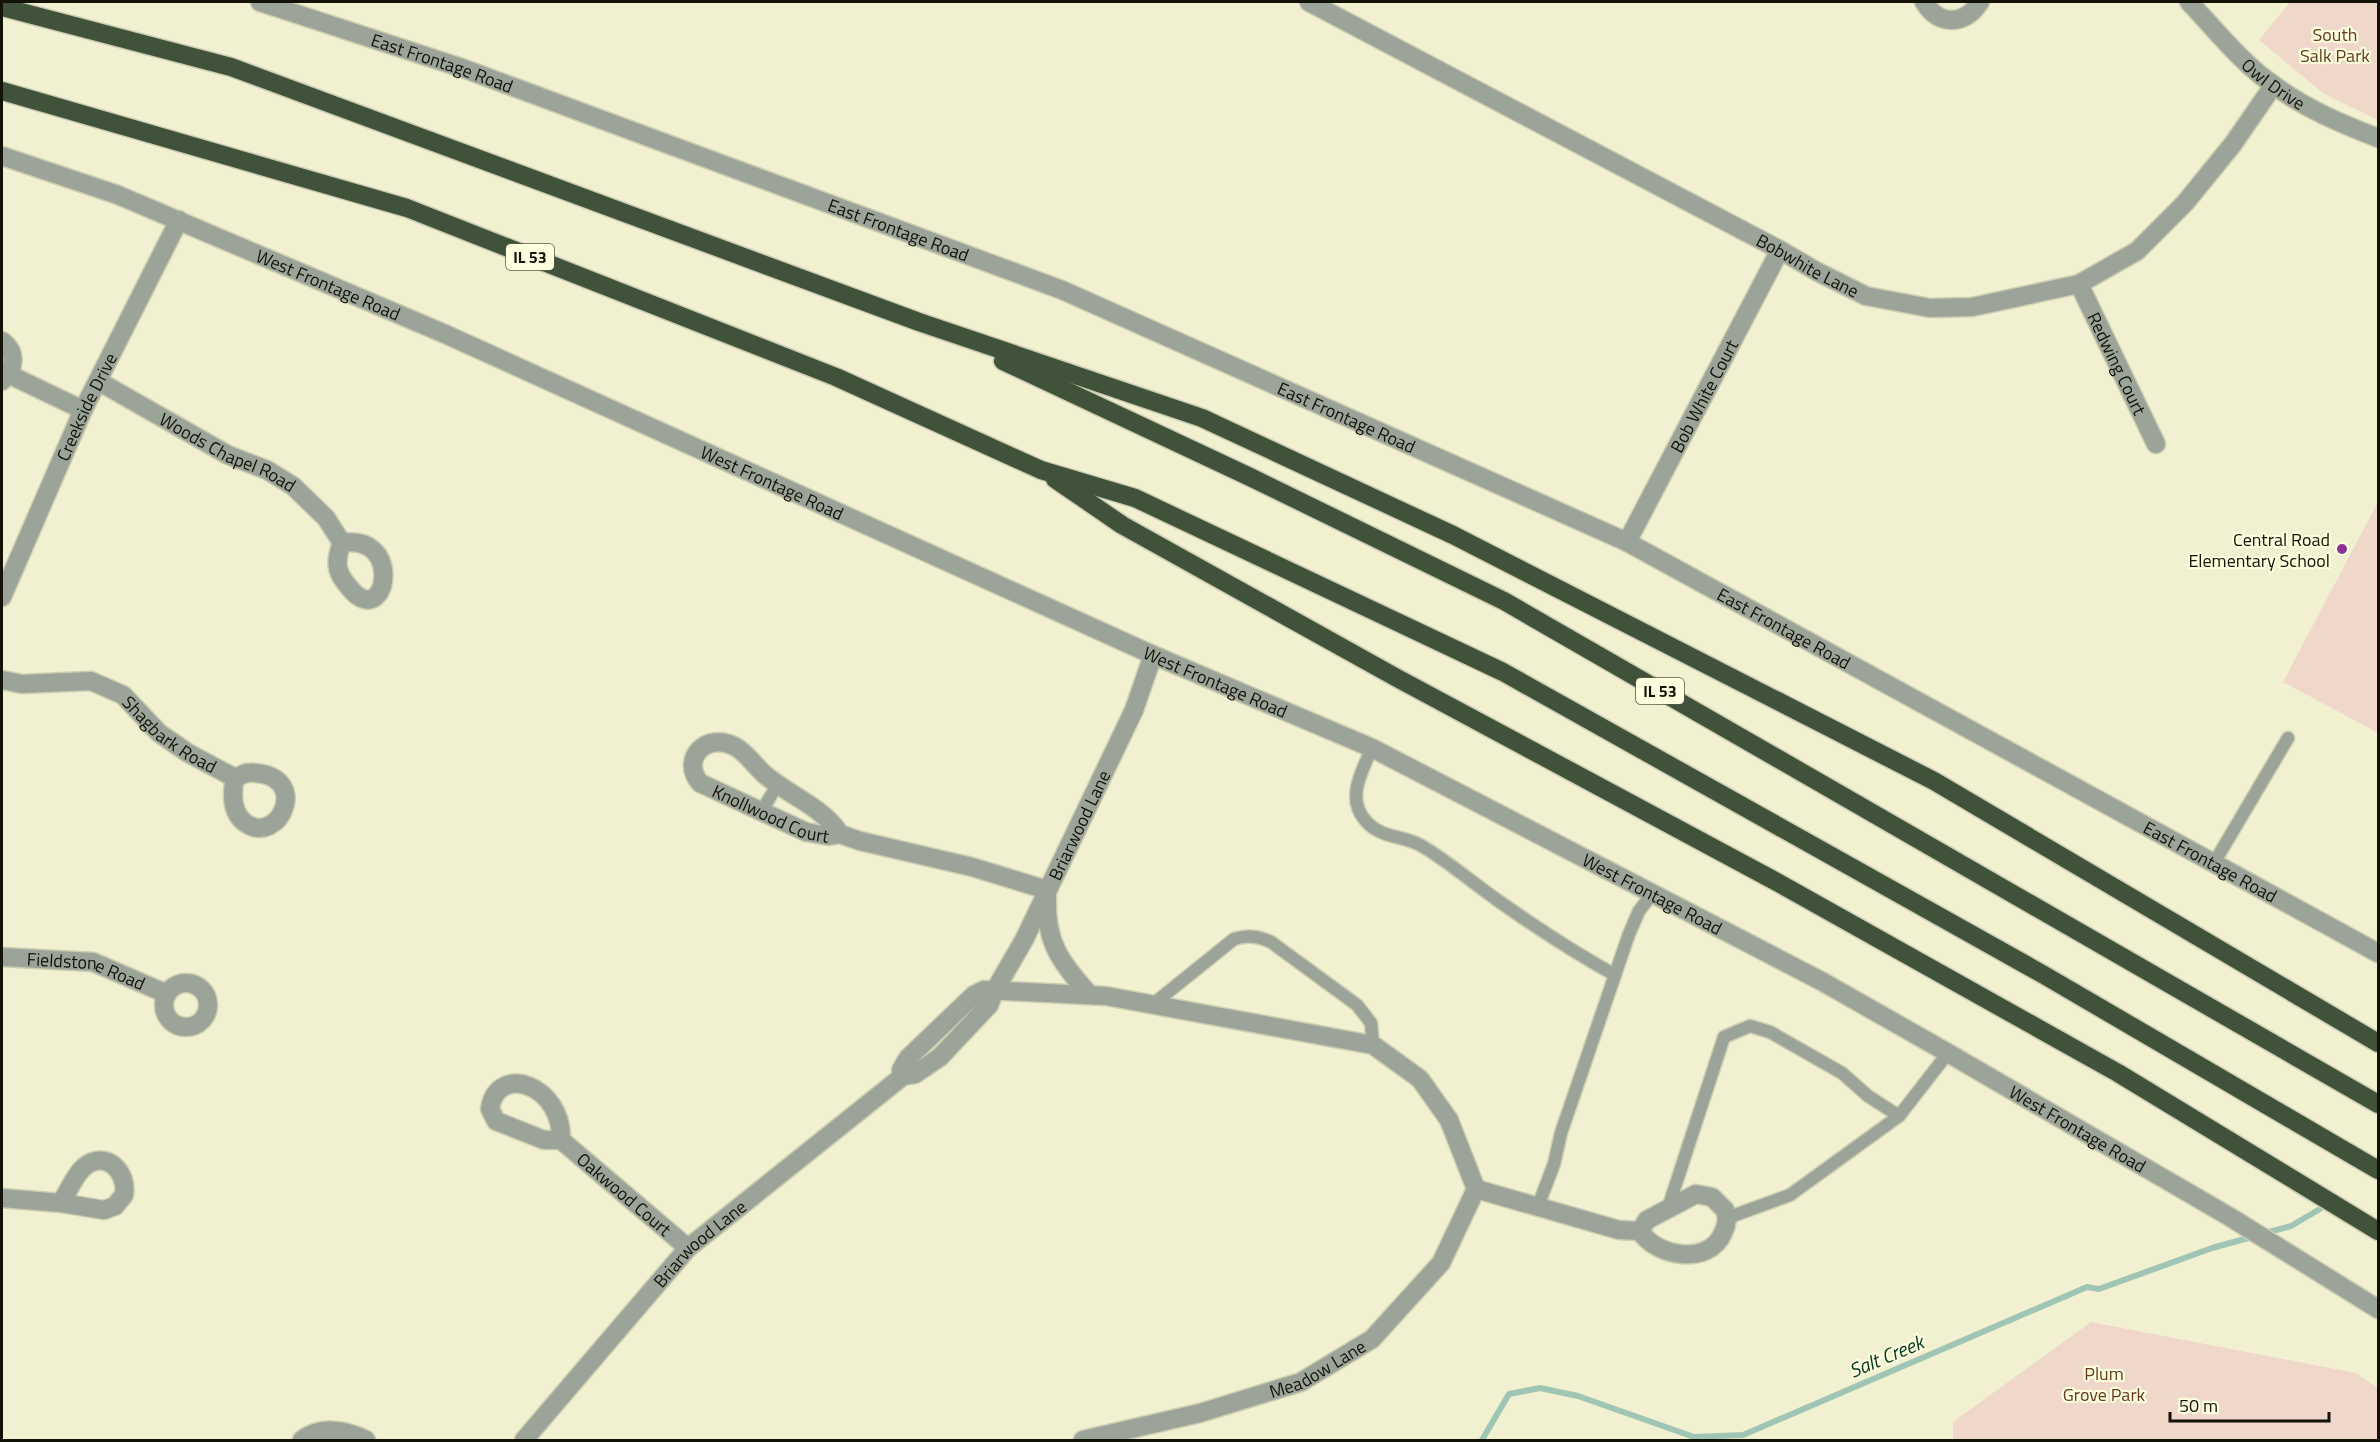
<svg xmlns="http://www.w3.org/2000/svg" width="2380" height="1442" font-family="'Titillium Web',sans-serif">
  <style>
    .green { fill: #efd7ca }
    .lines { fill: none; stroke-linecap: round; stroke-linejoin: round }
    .stream { stroke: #a0c5b5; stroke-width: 6 }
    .service-casing { stroke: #cdcdb1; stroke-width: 15 }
    .minor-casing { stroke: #cdcdb1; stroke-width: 21 }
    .tertiary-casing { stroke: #cdcdb1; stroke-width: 21 }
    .motorway-casing { stroke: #cdcdb1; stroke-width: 21 }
    .service { stroke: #9ca499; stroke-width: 12 }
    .minor { stroke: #9ca499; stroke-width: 18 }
    .tertiary { stroke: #9ca499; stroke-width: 18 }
    .motorway { stroke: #41523b; stroke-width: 18 }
    .poi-dot { fill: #8d309a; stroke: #feffde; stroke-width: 2 }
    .labels { text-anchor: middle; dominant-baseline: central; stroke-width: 4.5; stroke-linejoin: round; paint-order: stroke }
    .shield { fill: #feffde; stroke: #595948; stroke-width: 1.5 }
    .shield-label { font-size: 16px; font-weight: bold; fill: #121207 }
    .park-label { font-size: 18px; fill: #66391e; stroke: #feffde }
    .street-label { font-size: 18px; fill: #121207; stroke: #feffde }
    .poi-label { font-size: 18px; fill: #121207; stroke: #feffde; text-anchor: end }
    .water-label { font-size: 20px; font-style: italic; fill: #013525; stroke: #feffde }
  </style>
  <rect width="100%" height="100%" fill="#f1f1d1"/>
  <g class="green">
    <path d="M2290 2H2378V120L2324 94 2259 40Z"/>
    <path d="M2378 502V733L2283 682Z"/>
    <path d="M2091 1322 2356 1373 2378 1388V1440H1953V1422Z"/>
  </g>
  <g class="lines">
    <g class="stream">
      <path d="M2265 1233 2291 1226 2320 1209"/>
      <path d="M1482 1440 1509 1394 1540 1388 1578 1396 1694 1437 1743 1435 2087 1287 2099 1289 2212 1248 2252 1237"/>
    </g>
    <defs>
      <g id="service">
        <path d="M1372 748C1362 771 1346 798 1365 820 1380 839 1404 835 1422 846 1449 862 1474 884 1500 902 1537 928 1575 953 1615 975"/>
        <path d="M761 812 778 784"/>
        <path d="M2214 863 2288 738"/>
        <path d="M1152 1005 1234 939C1248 935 1258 936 1271 942L1357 1005 1371 1023 1373 1045"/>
        <path d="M1538 1206 1554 1164 1561 1133 1629 934 1639 911 1652 894"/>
        <path d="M1668 1208 1724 1037 1750 1026 1770 1032 1842 1073 1868 1096 1899 1116"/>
        <path d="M1727 1218 1790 1195 1899 1116 1948 1053"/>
      </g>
      <g id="minor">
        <path id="s1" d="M1309 2 1780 250 1816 271 1866 296 1930 308 1972 307 2079 284 2137 251 2185 203 2233 144 2273 86"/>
        <path d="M1924 2C1939 26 1964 26 1980 2"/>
        <path id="s2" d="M2189 2C2216 30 2242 64 2275 86 2306 109 2342 124 2378 138"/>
        <path id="s3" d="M2079 284 2156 444"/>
        <path d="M2 341C17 352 15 370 2 381"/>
        <path d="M8 374 83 410"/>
        <path id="s4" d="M98 381 228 455 267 470 293 486 326 518 342 543"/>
        <path id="s5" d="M1627 542 1780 250"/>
        <path d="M342 543C401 534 388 618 358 596 353 593 349 587 345 582 335 570 336 558 342 543Z"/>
        <path id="s6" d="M2 597 83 410 179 220"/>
        <path id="s7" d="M2 680 22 684 91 681 123 695 159 733 188 753 235 778"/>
        <path d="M246 773C315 769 280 850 244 822 231 811 232 792 235 778Z"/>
        <path id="s8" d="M840 834C823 807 788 795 764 774 754 765 746 752 734 746 706 732 680 759 700 783L806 832 829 836 840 834 860 841 972 867 1047 890"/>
        <path d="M1047 898C1045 942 1061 963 1089 994"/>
        <path id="s9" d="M2 957 93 962 167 994"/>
        <circle cx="186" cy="1005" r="22"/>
        <path d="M903 1076 901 1070 908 1058 974 995 984 990 1106 996 1373 1045 1420 1079 1449 1120 1476 1189 1619 1230 1640 1231"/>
        <path id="s10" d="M561 1140C563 1085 497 1062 490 1109L496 1121 544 1140H561L688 1248"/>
        <path d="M1696 1194 1712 1197 1725 1210C1728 1218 1727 1225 1723 1233 1709 1266 1656 1257 1640 1231L1647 1220Z"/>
        <path d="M2 1198 61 1203 104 1210 115 1206 124 1195C128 1172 106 1149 84 1167 74 1176 68 1192 61 1203"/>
        <path d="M302 1440C320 1425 347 1430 366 1440"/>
        <path id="s11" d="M524 1440 688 1248 903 1076 915 1074 940 1057 989 1005 995 990 1024 940 1134 710 1153 655"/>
        <path id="s12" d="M1083 1440 1200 1413 1301 1382 1372 1339 1441 1263 1476 1189"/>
      </g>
      <g id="tertiary">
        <path id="s13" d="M260 2 462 68 1062 290 1627 542 2378 953"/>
        <path id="s14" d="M2 156 118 195 445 334 1153 655 1372 748 1823 982 1948 1053 2230 1217 2378 1309"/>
      </g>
      <g id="motorway">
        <path d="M2 7 231 67 919 322 1202 418 1453 535 1934 781 2378 1043"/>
        <path d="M2 91 407 208 836 377 1041 470 1135 498 1503 672 2044 975 2378 1170"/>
        <path d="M1003 361 1250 477 1504 601 2378 1104"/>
        <path d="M1055 479 1122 525 1397 678 1775 881 2118 1073 2378 1231"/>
      </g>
    </defs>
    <use href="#service" class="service-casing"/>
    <use href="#minor" class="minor-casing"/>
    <use href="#tertiary" class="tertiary-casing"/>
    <use href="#motorway" class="motorway-casing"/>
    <use href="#service" class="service"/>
    <use href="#minor" class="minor"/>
    <use href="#tertiary" class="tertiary"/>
    <use href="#motorway" class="motorway"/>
  </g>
  <circle class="poi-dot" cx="2342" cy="549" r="6"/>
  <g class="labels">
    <g class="shield">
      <rect x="506" y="244" width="48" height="26" rx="4.5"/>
      <rect x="1636" y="678" width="48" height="26" rx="4.5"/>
    </g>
    <g class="shield-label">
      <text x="530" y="257">IL 53</text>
      <text x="1660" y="691">IL 53</text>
    </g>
    <g class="park-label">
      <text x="2335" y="34">South<tspan x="2335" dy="21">Salk Park</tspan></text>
      <text x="2104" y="1373">Plum<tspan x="2104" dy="21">Grove Park</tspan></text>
    </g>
    <g class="street-label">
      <text stroke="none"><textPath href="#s13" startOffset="192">East Frontage Road</textPath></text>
      <text stroke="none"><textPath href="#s2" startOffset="118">Owl Drive</textPath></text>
      <text stroke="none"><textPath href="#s13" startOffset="678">East Frontage Road</textPath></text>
      <text stroke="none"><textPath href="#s1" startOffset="564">Bobwhite Lane</textPath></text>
      <text stroke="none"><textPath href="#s14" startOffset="351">West Frontage Road</textPath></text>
      <text stroke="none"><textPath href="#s3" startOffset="88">Redwing Court</textPath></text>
      <text stroke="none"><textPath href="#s5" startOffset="165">Bob White Court</textPath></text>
      <text stroke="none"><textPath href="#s6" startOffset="208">Creekside Drive</textPath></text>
      <text stroke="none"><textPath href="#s13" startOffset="1164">East Frontage Road</textPath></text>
      <text stroke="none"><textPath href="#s4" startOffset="148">Woods Chapel Road</textPath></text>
      <text stroke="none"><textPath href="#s14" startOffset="837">West Frontage Road</textPath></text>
      <text stroke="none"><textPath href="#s13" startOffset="1650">East Frontage Road</textPath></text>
      <text stroke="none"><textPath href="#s14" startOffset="1323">West Frontage Road</textPath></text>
      <text stroke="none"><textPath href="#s7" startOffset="186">Shagbark Road</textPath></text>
      <text stroke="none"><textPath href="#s8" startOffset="290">Knollwood Court</textPath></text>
      <text stroke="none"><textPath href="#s11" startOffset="843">Briarwood Lane</textPath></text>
      <text stroke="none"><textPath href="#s13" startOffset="2136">East Frontage Road</textPath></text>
      <text stroke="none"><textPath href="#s14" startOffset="1809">West Frontage Road</textPath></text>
      <text stroke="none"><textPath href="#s9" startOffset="86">Fieldstone Road</textPath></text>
      <text stroke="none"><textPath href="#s14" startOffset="2295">West Frontage Road</textPath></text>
      <text stroke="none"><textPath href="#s10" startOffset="285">Oakwood Court</textPath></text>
      <text stroke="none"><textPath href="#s11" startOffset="264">Briarwood Lane</textPath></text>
      <text stroke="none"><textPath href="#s12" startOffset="246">Meadow Lane</textPath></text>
    </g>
    <g class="poi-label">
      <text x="2330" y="539">Central Road<tspan x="2330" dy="21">Elementary School</tspan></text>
    </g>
    <g class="water-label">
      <text transform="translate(1886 1356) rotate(-23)">Salt Creek</text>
    </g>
  </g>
  <rect width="2380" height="1442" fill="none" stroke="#121207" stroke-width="6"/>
  <path d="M2170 1412v9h159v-9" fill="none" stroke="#121207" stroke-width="3"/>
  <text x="2179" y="1412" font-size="18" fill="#121207" stroke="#feffde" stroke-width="4.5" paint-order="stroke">50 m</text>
</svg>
